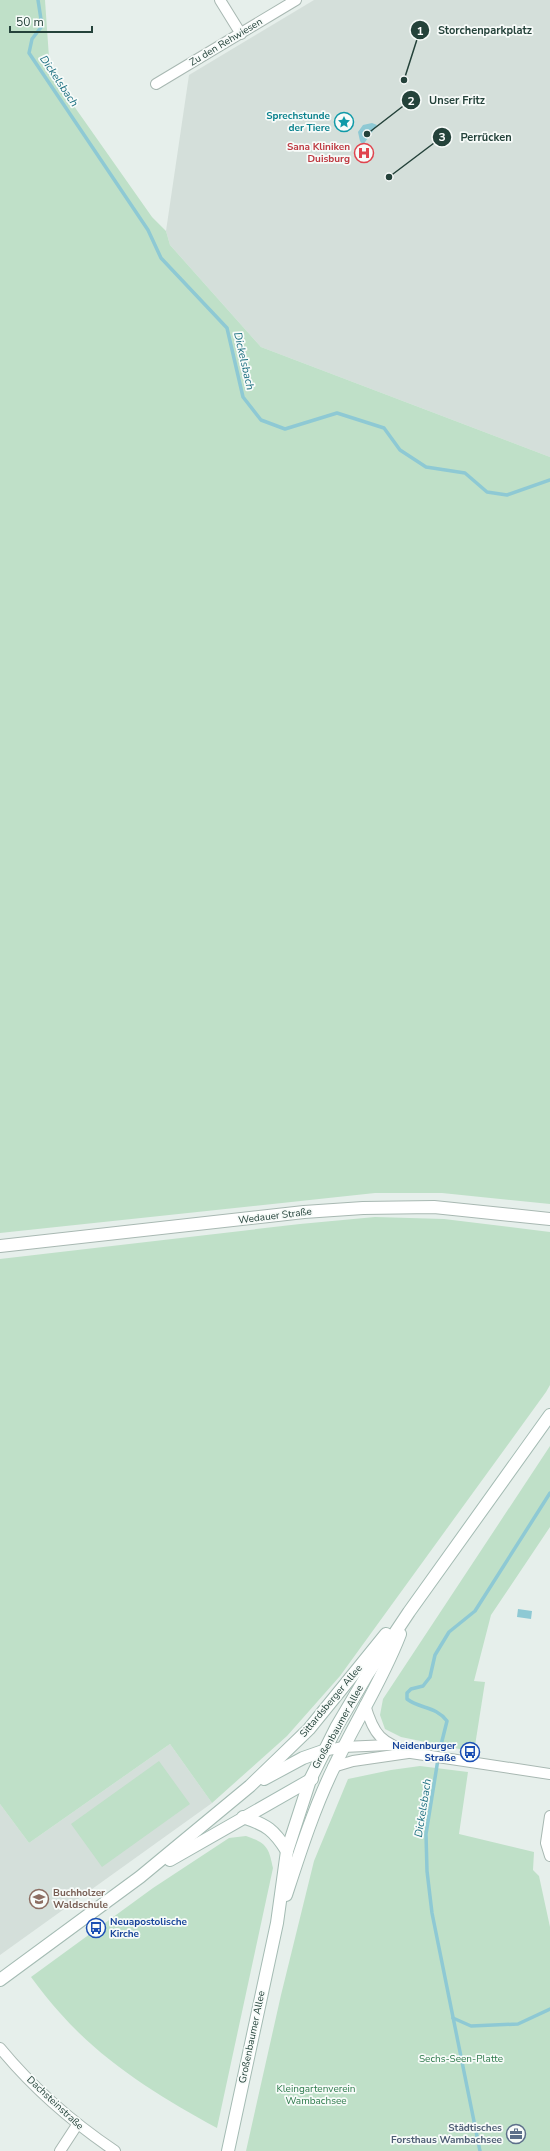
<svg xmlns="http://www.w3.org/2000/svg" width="550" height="2151" font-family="'Nunito Sans',sans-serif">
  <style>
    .built { fill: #d4dfda }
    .green { fill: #bfe0c8 }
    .water { fill: #8ec9d4 }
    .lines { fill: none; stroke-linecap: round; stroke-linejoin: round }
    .stream { stroke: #8ec9d4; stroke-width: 3.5 }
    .minor-casing { stroke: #a8b8b2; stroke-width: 12 }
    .tertiary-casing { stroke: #a8b8b2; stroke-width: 14 }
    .secondary-casing { stroke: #a4bbb3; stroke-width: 14 }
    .minor { stroke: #fff; stroke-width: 10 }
    .tertiary { stroke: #fff; stroke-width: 12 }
    .secondary { stroke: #fff; stroke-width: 12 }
    .labels { text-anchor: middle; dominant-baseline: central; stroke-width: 3.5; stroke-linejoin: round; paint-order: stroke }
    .street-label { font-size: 10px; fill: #24423a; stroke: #f7fbf9 }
    .culture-label { font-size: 10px; font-weight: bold; fill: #0d838f; stroke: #f7fbf9; text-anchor: end }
    .health-label { font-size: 10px; font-weight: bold; fill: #be3a42; stroke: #f7fbf9; text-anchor: end }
    .transit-label { font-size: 10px; font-weight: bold; fill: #164399; stroke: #f7fbf9; text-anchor: end }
    .education-label { font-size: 10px; font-weight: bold; fill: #785e54; stroke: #f7fbf9; text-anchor: start }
    .park-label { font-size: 10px; fill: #2d7a4b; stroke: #f7fbf9 }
    .service-label { font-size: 10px; font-weight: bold; fill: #4e5e75; stroke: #f7fbf9; text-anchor: end }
    .water-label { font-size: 11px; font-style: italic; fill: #1c6f80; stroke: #f7fbf9 }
    .leader { fill: none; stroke: #24423a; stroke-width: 1.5 }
    .callout-dot { fill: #24423a; stroke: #f7fbf9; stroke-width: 1.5 }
    .mark-label { font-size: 12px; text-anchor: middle; font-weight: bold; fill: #fff }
    .callout-label { font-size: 11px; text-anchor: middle; font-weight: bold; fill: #24423a; stroke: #f7fbf9; stroke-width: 3.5; stroke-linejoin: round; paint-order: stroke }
  </style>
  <rect width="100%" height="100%" fill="#e6efeb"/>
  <g class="built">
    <path d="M314 0H550V457L261 347 170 245 166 231 189 75Z"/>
    <path d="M170 1744 212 1803 0 1955V1804L29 1843Z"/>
  </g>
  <g class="green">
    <path d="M0 0H45L50 72 152 217 166 231 170 245 261 347 550 457V1204L442 1193H375L0 1233Z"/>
    <path d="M375 1217 444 1219 550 1232V1385L546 1392 340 1676 287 1736 212 1803 170 1744 29 1843 0 1804V1259L300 1224Z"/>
    <path d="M550 1446V1527L491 1615 474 1681 485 1682 474 1752 401 1737 385 1729 380 1715 383 1699Z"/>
    <path d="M159 1761 190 1804 102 1867 71 1824Z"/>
    <path d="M420 1766 468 1772 459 1834 534 1852 533 1870 539 1876 550 1927V2151H246L281 1995 314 1861 348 1779 391 1770Z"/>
    <path d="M246 1836C267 1843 269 1848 273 1868L217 2128C160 2097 103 2062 60 2013 50 2002 40 1989 31 1977L153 1888 229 1838Z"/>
  </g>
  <g class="water">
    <path d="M372 123 377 125 363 145 360 141 358 132 363 125Z"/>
    <path d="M518 1609 532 1611 531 1619 517 1617Z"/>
  </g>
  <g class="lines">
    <g class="stream">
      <path d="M38 0 42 26 32 39 29 53 148 230 161 258 227 328 243 397 261 420 285 429 337 413 384 428 400 450 426 467 465 473 487 492 507 495 550 480"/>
      <path d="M453 2018 471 2026 518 2024 550 2009"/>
      <path d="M480 2151 432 1913 427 1871 426 1834 439 1753 447 1721C436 1706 420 1709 407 1699V1693L411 1689 423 1686 430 1677 435 1655 449 1632 475 1611 550 1493"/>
    </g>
    <defs>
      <g id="minor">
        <path d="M220 0 241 34"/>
        <path d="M156 84 296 0"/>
        <path d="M365 1705C374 1736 381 1742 411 1753L550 1774"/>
        <path d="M323 1751 343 1747 389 1745"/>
        <path d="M333 1767 353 1761 408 1753"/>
        <path d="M550 1816 546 1843 550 1856"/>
        <path d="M0 2048C33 2088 72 2122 115 2151"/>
        <path d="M60 2151 77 2125"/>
      </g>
      <path id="tertiary" d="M0 1246 304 1212 363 1208 434 1207 550 1219"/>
      <g id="secondary">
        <path d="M264 1779 303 1758 323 1751"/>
        <path d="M243 1817C267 1825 274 1830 287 1851"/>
        <path d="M170 1860 312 1779"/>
        <path d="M286 1895C300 1852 314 1808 334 1767 355 1722 382 1681 400 1634"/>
        <path d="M0 1980 140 1877 250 1786 309 1729 386 1634"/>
        <path d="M228 2151 277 1923 287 1851 310 1780 337 1726 367 1675 409 1612 550 1415"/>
      </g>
    </defs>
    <use href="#minor" class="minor-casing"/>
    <use href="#tertiary" class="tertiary-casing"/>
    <use href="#secondary" class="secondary-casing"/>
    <use href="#minor" class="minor"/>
    <use href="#tertiary" class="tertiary"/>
    <use href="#secondary" class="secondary"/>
  </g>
  <defs>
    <symbol id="sight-ring" viewBox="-11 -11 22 22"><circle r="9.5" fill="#f7fbf9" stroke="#0f9aa8" stroke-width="1.5"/><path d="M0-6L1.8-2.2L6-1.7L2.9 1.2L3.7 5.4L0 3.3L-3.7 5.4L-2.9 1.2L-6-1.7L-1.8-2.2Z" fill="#0f9aa8"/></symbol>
    <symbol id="hospital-ring" viewBox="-11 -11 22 22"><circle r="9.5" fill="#f7fbf9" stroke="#e0444e" stroke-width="1.5"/><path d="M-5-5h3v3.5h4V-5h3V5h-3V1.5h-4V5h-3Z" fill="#e0444e"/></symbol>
    <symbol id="bus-ring" viewBox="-11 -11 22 22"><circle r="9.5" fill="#f7fbf9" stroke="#1a4fb4" stroke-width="1.5"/><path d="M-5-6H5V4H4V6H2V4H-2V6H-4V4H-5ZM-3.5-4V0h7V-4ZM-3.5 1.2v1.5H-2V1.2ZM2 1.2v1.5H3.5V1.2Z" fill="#1a4fb4"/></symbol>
    <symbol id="school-ring" viewBox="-11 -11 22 22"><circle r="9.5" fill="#f7fbf9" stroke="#8d6e63" stroke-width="1.5"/><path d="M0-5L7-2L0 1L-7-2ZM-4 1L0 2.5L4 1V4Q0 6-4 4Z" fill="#8d6e63"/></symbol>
    <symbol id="office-ring" viewBox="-11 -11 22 22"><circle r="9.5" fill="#f7fbf9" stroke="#5c6f8a" stroke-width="1.5"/><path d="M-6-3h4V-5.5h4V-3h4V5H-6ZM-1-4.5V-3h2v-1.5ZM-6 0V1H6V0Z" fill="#5c6f8a"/></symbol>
  </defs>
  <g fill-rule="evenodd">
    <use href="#sight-ring" x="333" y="111" width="22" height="22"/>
    <use href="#hospital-ring" x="353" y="142" width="22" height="22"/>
    <use href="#bus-ring" x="459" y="1741" width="22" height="22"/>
    <use href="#school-ring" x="28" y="1888" width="22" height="22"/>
    <use href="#bus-ring" x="85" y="1917" width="22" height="22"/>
    <use href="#office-ring" x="505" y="2123" width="22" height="22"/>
  </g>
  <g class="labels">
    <g class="street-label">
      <text transform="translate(226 42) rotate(-31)">Zu den Rehwiesen</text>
      <text transform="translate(275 1216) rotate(-7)">Wedauer Straße</text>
      <text transform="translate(331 1701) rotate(-50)">Sittardsberger Allee</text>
      <text transform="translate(338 1727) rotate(-61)">Großenbaumer Allee</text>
      <text transform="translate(252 2037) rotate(-78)">Großenbaumer Allee</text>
      <text transform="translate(55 2103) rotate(43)">Dachsteinstraße</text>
    </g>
    <g class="culture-label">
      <text x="330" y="116">Sprechstunde<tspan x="330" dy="12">der Tiere</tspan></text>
    </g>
    <g class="health-label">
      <text x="350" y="147">Sana Kliniken<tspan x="350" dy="12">Duisburg</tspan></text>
    </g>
    <g class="transit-label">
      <text x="456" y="1746">Neidenburger<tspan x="456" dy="12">Straße</tspan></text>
      <text x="110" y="1922" text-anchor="start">Neuapostolische<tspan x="110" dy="12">Kirche</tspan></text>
    </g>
    <g class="education-label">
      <text x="53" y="1893">Buchholzer<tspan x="53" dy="12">Waldschule</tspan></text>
    </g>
    <g class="park-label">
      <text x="461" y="2059">Sechs-Seen-Platte</text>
      <text x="316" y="2089">Kleingartenverein<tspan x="316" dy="12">Wambachsee</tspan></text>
    </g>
    <g class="service-label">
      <text x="502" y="2128">Städtisches<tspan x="502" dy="12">Forsthaus Wambachsee</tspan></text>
    </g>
    <g class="water-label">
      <text transform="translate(59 81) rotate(56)">Dickelsbach</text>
      <text transform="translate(244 361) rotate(77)">Dickelsbach</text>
      <text transform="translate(423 1808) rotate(-81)">Dickelsbach</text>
    </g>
  </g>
  <path class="leader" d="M404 80L420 30M367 134L411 100M389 177L442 137"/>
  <g class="callout-dot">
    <circle cx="404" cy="80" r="4"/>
    <circle cx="367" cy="134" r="4"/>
    <circle cx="389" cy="177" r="4"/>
    <circle cx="420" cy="30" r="10"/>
    <circle cx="411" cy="100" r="10"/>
    <circle cx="442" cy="137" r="10"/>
  </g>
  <g class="mark-label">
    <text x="420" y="35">1</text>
    <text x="411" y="105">2</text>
    <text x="442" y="141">3</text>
  </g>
  <g class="callout-label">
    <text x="485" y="34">Storchenparkplatz</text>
    <text x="457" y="104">Unser Fritz</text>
    <text x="486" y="141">Perrücken</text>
  </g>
  <path d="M10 26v6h82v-6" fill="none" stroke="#24423a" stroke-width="2"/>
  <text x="16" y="26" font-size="12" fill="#24423a" stroke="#f7fbf9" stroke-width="3" paint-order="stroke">50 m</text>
</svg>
